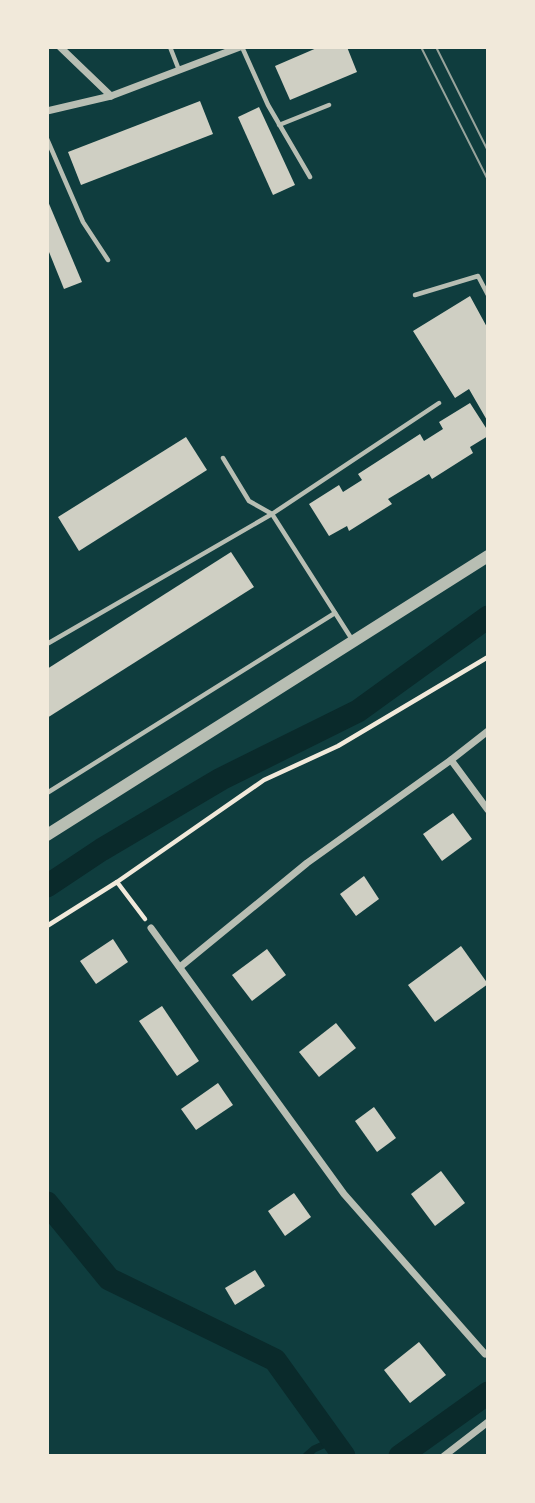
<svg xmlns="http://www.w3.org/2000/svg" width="535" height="1503" font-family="Barlow,sans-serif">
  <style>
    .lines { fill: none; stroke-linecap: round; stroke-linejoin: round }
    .stream { stroke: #0a2a2b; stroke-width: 7 }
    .canal { stroke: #0a2a2b; stroke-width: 23 }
    .building { fill: #cfcfc3 }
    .path { stroke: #f1e9da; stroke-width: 4.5 }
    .service { stroke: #b8beb3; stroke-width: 4.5 }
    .minor { stroke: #b8beb3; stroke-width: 7 }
    .tertiary { stroke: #b8beb3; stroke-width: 12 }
    .tram { stroke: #97a49c; stroke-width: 2 }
  </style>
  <rect width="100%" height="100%" fill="#0f3d3e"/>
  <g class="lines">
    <path class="stream" d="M306 1456 314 1449 332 1441"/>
    <g class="canal">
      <path d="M47 886 101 850 221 779 358 711 488 617"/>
      <path d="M47 1203 109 1279 275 1360 344 1456"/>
      <path d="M400 1456 488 1393"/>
    </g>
  </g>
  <g class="building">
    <path d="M319 47H347L357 72 290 100 275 66Z"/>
    <path d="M200 101 213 134 81 185 68 152Z"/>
    <path d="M259 107 295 185 273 195 238 117Z"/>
    <path d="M47 199 82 282 64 289 47 247Z"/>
    <path d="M470 296 488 329V422L469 389 455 398 413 331Z"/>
    <path d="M470 403 488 431V436L470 447 473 453 432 479 429 474 388 499 392 504 349 531 347 526 329 536 309 504 339 485 343 492 362 480 358 474 420 434 424 441 443 429 439 422Z"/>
    <path d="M186 437 207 470 79 551 58 517Z"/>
    <path d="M231 552 254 587 47 718V669Z"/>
    <path d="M453 813 472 839 442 861 423 834Z"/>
    <path d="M364 876 379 899 356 916 340 894Z"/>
    <path d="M113 939 128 962 96 984 80 961Z"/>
    <path d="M461 946 488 984 435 1022 408 985Z"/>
    <path d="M267 949 286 975 252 1001 232 975Z"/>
    <path d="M162 1006 199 1061 177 1076 139 1021Z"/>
    <path d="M336 1023 356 1048 319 1077 299 1052Z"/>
    <path d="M218 1083 233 1105 196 1130 181 1109Z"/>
    <path d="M374 1107 396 1138 377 1152 355 1121Z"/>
    <path d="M441 1171 465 1203 435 1226 411 1194Z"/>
    <path d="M294 1193 311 1217 285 1236 268 1211Z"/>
    <path d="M255 1270 265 1286 235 1305 225 1288Z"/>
    <path d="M419 1342 446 1375 410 1403 384 1370Z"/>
  </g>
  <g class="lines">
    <g class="path">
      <path d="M117 882 264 780 338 746 488 657"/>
      <path d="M47 926 117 882 145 919"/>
    </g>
    <g class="service">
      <path d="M170 47 179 70"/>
      <path d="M242 47 268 105 310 177"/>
      <path d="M279 125 329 105"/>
      <path d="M47 139 83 222 108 260"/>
      <path d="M415 295 478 276 488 295"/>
      <path d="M223 458 249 501 272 514 353 641"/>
      <path d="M47 644 272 514 439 403"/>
      <path d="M47 793 335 613"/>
    </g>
    <g class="minor">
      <path d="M60 47 111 96"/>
      <path d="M47 111 111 96 240 47"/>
      <path d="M451 760 488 810"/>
      <path d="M151 928 344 1194 485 1354"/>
      <path d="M180 967 307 863 451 760 488 731"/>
      <path d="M444 1456 488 1422"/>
    </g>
    <path class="tertiary" d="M47 835 488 556"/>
    <g class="tram">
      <path d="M421 47 488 180"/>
      <path d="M436 47 488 151"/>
    </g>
  </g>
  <rect width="535" height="1503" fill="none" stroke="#f1e9da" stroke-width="98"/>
</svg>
